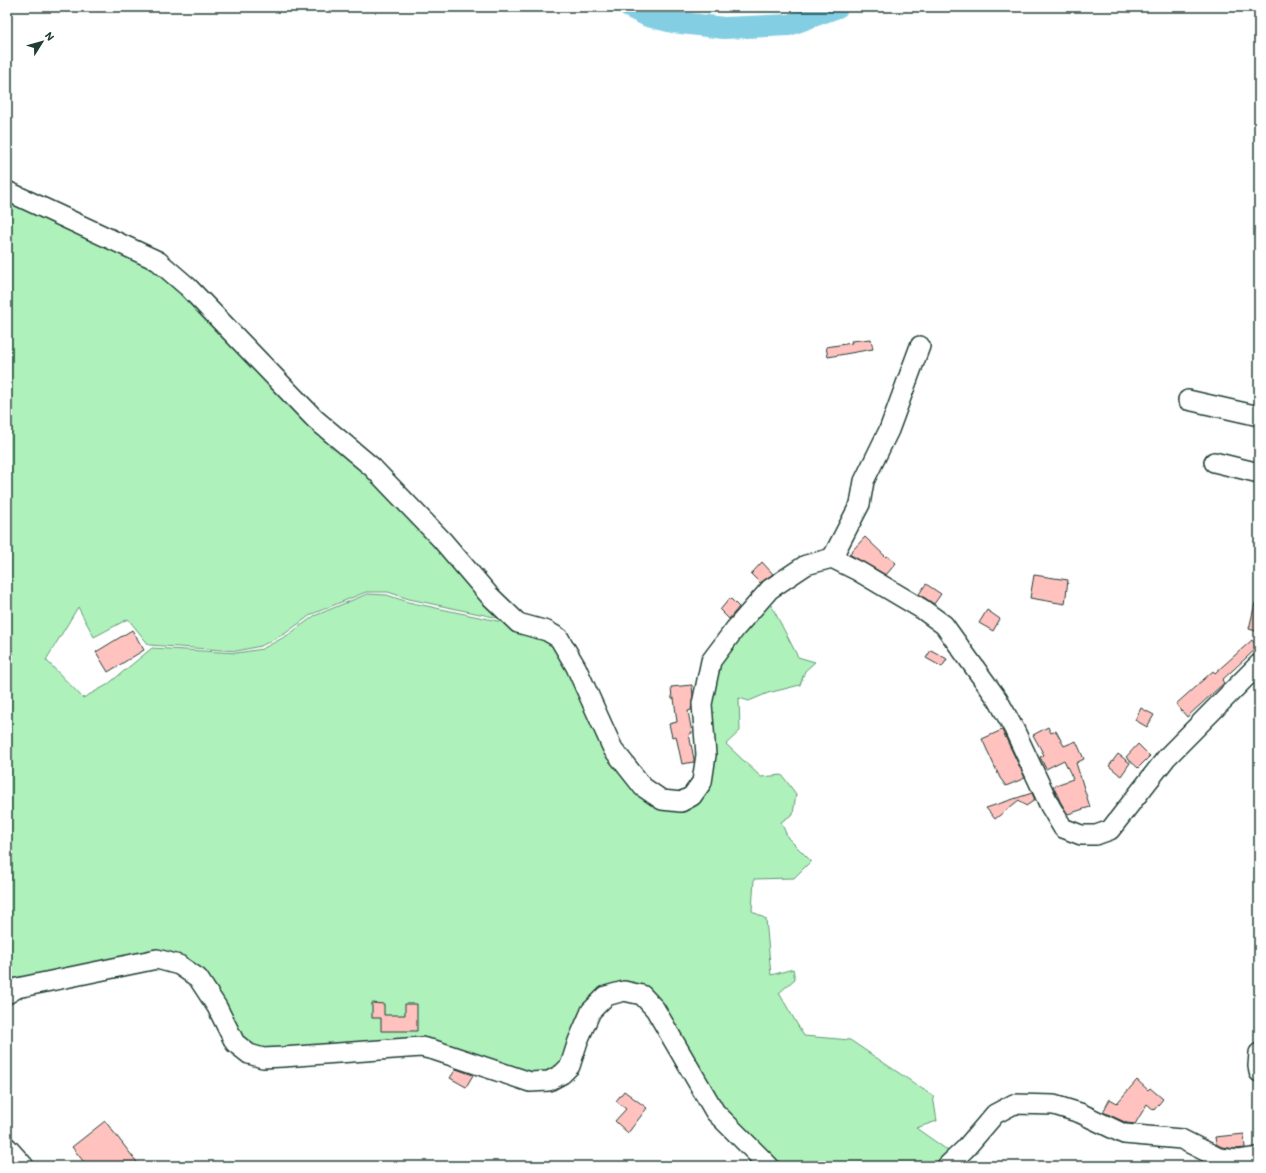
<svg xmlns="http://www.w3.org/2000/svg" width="1266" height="1173" font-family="Itim,sans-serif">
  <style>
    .green { fill: #aef1bb; stroke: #669778 }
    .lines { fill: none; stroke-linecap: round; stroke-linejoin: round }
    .river { stroke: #84cee4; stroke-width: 22 }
    .building { fill: #ffc2bf; stroke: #1f3d34 }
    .minor-casing { stroke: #1f3d34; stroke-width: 22 }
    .minor { stroke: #fff; stroke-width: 19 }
  </style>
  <rect width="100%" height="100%" fill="#fff"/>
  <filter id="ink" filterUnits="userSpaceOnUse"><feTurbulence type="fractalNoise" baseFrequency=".025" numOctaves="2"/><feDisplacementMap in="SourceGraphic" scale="8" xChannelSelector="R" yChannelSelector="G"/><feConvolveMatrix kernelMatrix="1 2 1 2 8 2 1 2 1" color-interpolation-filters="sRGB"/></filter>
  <g filter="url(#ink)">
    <path class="green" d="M7 196 156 265 369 470 508 620 409 599 388 592H366L312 614 286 633 261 646 237 651 149 645 128 619 94 637 78 607 46 660 83 698 107 685 152 648 237 653 262 649 288 635 314 616 367 594 387 595 408 602 512 624 556 642 640 790 696 799 706 704 716 663 768 599 798 657 815 662 805 671 800 685 768 693 749 701 739 698 740 731 726 744 761 777 782 775 796 794 793 814 781 822 788 838 811 861 794 878 754 879 752 911 766 919 771 975 793 969 795 979 779 993 804 1036 850 1040 933 1096 937 1121 916 1128 953 1154 941 1166H775L719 1109 659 1006 604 992 559 1071 530 1077 436 1045 251 1050 182 961 7 989Z"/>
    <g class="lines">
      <path class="river" d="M629 7 648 16 673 22 724 28 789 25 838 7"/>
    </g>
    <g class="building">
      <path d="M871 339 873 349 828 357 826 347 852 343 851 341Z"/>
      <path d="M865 537 886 557 887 556 896 563 886 575 849 554Z"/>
      <path d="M762 562 773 574 760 583 751 574Z"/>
      <path d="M1034 575 1068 580 1065 604 1030 598Z"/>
      <path d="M926 584 941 594 934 604 919 594Z"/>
      <path d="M730 598 739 607 729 619 720 610Z"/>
      <path d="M1255 603H1259V632L1249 629Z"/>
      <path d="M987 610 1000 619 993 631 979 623Z"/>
      <path d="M132 630 144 650 108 672 96 652Z"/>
      <path d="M1252 640 1258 647 1222 680 1224 683 1187 717 1176 704 1213 671 1215 673Z"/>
      <path d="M931 650 947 659 942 667 926 658Z"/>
      <path d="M692 685 693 696 691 710 688 711 692 733 689 734 694 759V762L682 764 676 736 672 737 669 724 677 722 674 698 672 699 671 687Z"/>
      <path d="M1141 708 1154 715 1147 727 1135 720Z"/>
      <path d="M1048 727 1051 733 1056 731 1064 746 1076 741 1084 759 1076 763 1090 807 1068 814 1061 803 1053 786 1073 779 1064 760 1046 769 1040 757 1044 755 1033 735Z"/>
      <path d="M1002 730 1025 778 1006 786 1000 778 982 739Z"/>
      <path d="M1138 744 1150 756 1138 768 1126 757Z"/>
      <path d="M1118 754 1130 763 1121 776 1109 766Z"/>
      <path d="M1032 793 1035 800 1026 806 1019 800 995 819 986 808Z"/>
      <path d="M372 1003 384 1004V1015H405V1004H417V1031H381V1018H372Z"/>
      <path d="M456 1069 473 1075 466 1087 450 1078Z"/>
      <path d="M1137 1080 1148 1090 1150 1088 1163 1099 1154 1110 1147 1104 1135 1124 1127 1123 1103 1112 1110 1099 1117 1103Z"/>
      <path d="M624 1091 647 1108 628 1133 615 1121 626 1109 616 1101Z"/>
      <path d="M105 1121 140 1166H87L72 1147Z"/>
      <path d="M1244 1134 1245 1148 1235 1149 1222 1147 1216 1144 1215 1137Z"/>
    </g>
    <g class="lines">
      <defs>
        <g id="minor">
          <path d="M7 191 158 261 188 287 315 419 372 467 442 540 489 595 518 623 547 631 559 638 576 667 613 749 643 787 662 800 681 802 692 796 702 782 706 755 702 704 711 661 735 629 770 589 806 565 832 558 858 571 922 609 944 625 998 700 1014 729 1050 806 1063 828 1081 835H1096L1110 830 1167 757 1259 664"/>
          <path d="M1188 400 1259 416"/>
          <path d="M1214 462 1259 473"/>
          <path d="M832 558 860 504 864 481 889 430 920 346"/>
          <path d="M7 994 17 988 157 959 179 965 198 978 217 1007 235 1043 249 1054 263 1058 283 1057 421 1047 434 1050 530 1082 549 1081 562 1074 570 1066 578 1041 591 1011 606 996 624 991 642 995 655 1009 715 1112 769 1166"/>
          <path d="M1259 1053 1258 1066 1259 1072"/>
          <path d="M7 1147 24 1166"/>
          <path d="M947 1166 965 1149 995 1114 1014 1104 1054 1105 1080 1113 1124 1134 1181 1139 1219 1158 1239 1160 1259 1157"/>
        </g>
      </defs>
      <use href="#minor" class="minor-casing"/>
      <use href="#minor" class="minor"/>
    </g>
  </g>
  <rect width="1266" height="1173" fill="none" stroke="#fff" stroke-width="24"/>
  <rect x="12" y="12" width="1242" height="1149" fill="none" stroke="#1f3d34" stroke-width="1.5" filter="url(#ink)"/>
  <g transform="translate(42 42) rotate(53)" stroke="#ffffff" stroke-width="3" paint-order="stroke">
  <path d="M0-3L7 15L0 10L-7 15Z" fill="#1f3d34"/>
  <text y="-6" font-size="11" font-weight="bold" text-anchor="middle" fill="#1f3d34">N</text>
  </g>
</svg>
